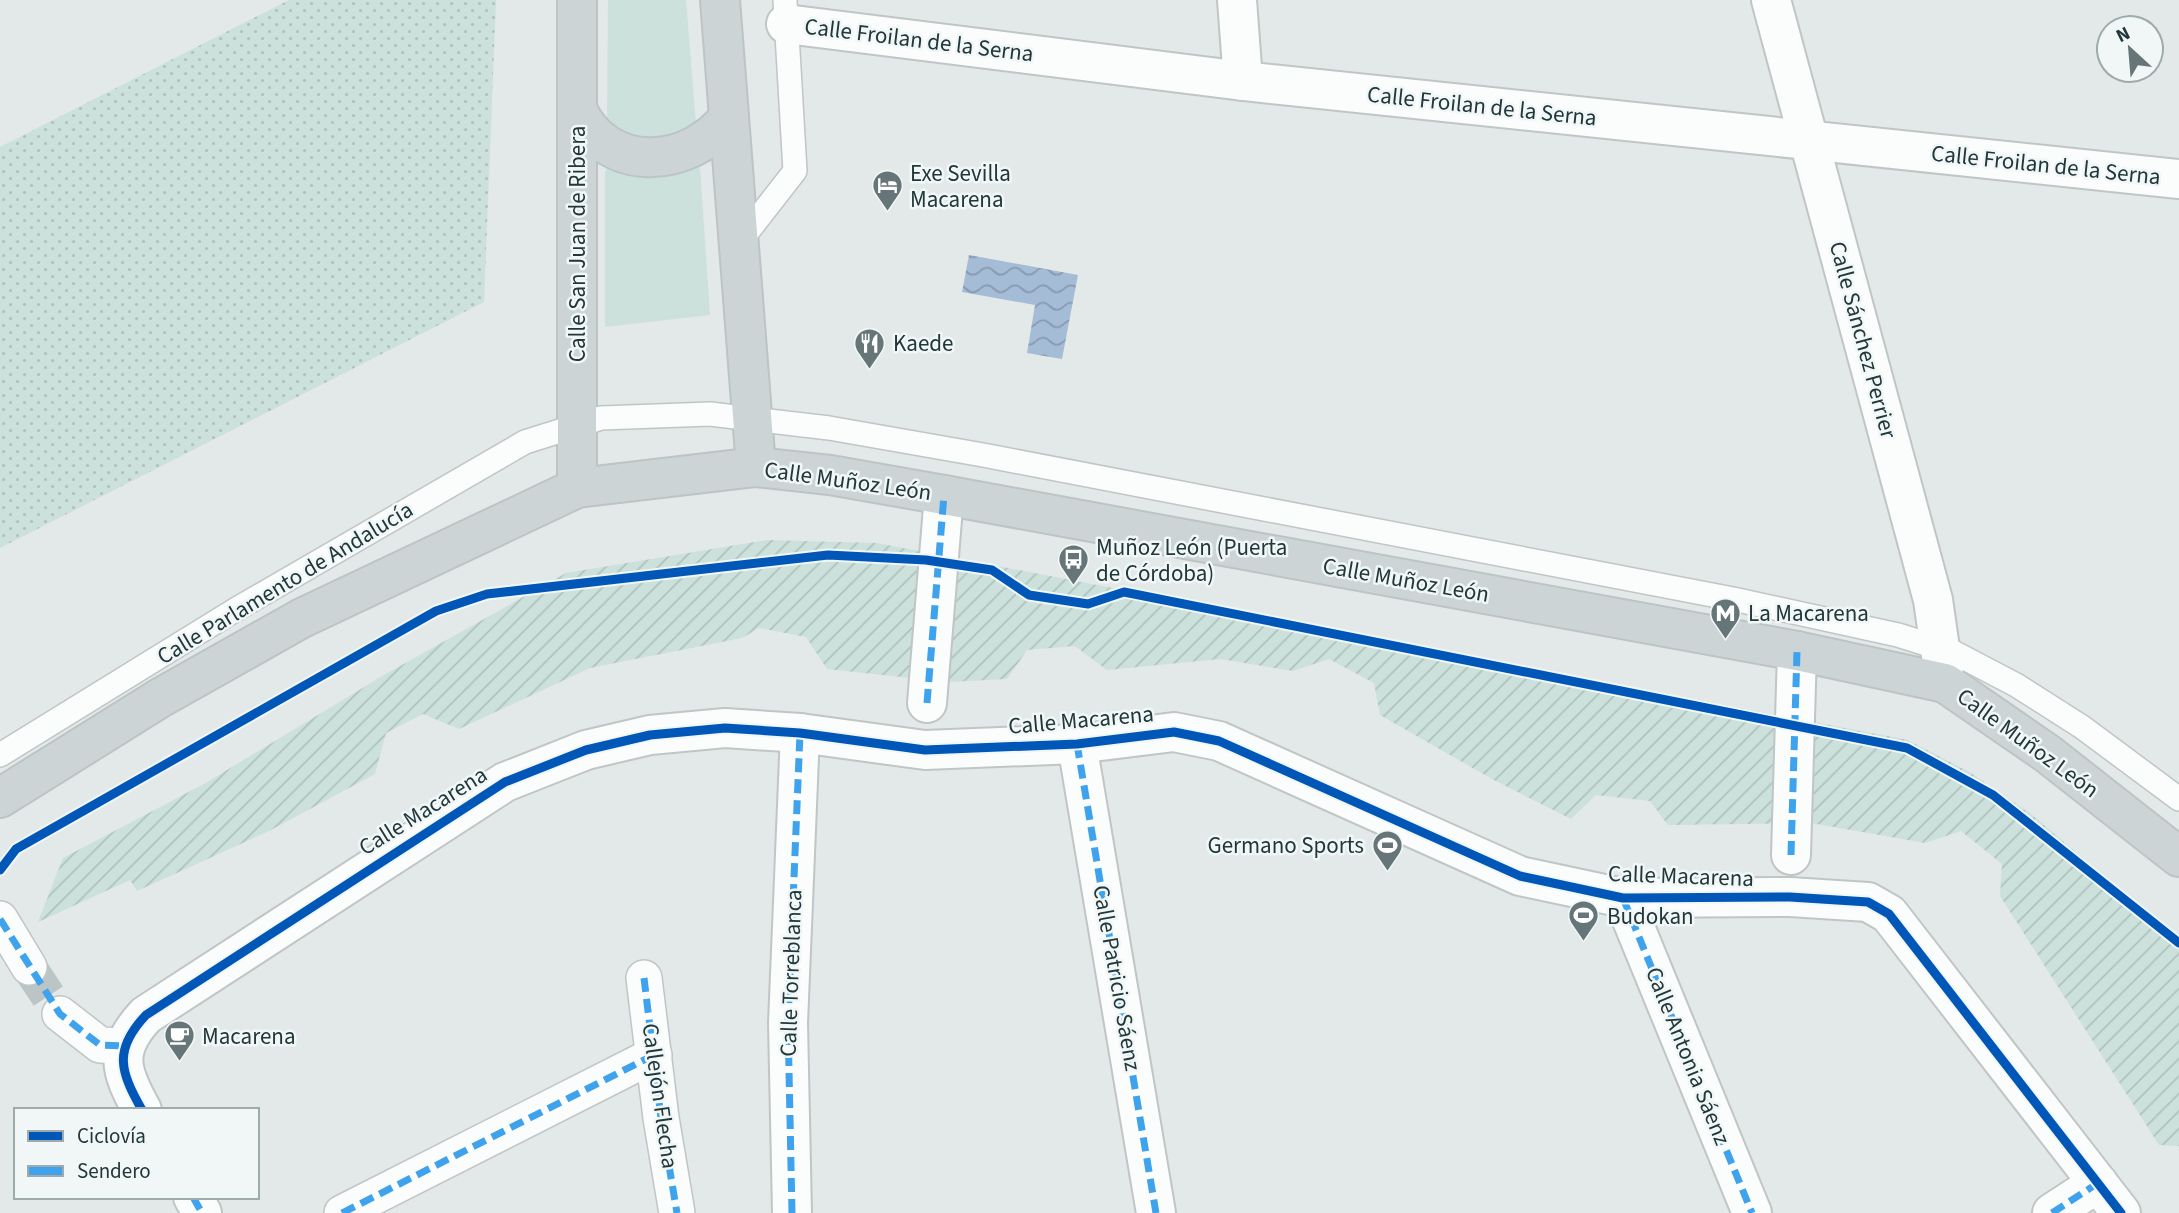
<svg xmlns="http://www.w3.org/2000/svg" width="2179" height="1213" font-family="'Source Sans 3',sans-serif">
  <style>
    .grass { fill: #cce1db }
    .park { fill: url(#park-dots) }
    .garden { fill: url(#garden-furrows) }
    .water { fill: url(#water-waves) }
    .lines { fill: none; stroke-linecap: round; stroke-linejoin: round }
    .pedestrian-tunnel { stroke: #bcc5c5; stroke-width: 35; stroke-dasharray: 35 18; stroke-linecap: butt }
    .service-casing { stroke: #c0c5c5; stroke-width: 26 }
    .pedestrian-casing { stroke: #c0c5c5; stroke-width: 38 }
    .minor-casing { stroke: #c0c5c5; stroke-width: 42 }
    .primary-casing { stroke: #bcc4c4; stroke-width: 42 }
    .service { stroke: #fbfcfc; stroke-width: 23 }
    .pedestrian { stroke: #fbfcfc; stroke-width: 35 }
    .minor { stroke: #fbfcfc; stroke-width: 38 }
    .primary { stroke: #cdd4d5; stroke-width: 38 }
    .quiet { stroke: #3ea3ec; stroke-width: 7; stroke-dasharray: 14 7; stroke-linecap: butt }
    .cycleway-casing { stroke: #f1f7f7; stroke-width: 13 }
    .cycleway { stroke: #0057b8; stroke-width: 9 }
    .labels { text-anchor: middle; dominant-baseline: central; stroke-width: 5; stroke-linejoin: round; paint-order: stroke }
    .street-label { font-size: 23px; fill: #22373a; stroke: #f1f7f7 }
    .poi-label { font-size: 23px; fill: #22373a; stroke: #f1f7f7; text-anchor: start }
  </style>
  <defs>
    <pattern id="park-dots" width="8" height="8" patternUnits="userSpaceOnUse" patternTransform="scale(1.75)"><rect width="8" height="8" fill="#cce1db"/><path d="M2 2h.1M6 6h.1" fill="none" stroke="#afc2bd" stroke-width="1.8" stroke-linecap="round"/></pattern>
    <pattern id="garden-furrows" width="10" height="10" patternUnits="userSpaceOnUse" patternTransform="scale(1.75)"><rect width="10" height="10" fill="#cce1db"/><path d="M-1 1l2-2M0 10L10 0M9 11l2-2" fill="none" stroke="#afc2bd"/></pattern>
    <pattern id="water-waves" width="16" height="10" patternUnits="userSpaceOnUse" patternTransform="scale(1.75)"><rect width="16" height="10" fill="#a5bcd6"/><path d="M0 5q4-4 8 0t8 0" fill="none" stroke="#869aaf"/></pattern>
  </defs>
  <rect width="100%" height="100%" fill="#e3e8e8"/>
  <g class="grass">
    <path d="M608 0H686L696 124 690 133 637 146 607 125Z"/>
    <path d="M694 163 700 168 710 315 605 327V172L608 167Z"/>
  </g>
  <path class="park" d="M289 0H496L484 302 0 548V147Z"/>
  <path class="garden" d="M767 540 877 543 1908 740 1971 773 2031 814 2179 940V1146L2159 1145 2000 896 2002 864 1961 831 1925 843 1811 823 1668 825 1650 801 1596 795 1571 819 1492 779 1380 715 1374 683 1329 659 1293 671 1220 659 1107 670 1075 646 1027 650 1007 679 948 682 827 669 806 637 759 628 742 638 590 668 459 729 423 714 386 733 375 774 269 831 137 891 130 880 38 922 63 858 204 784 384 675 566 573Z"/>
  <path class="water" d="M969 255 1078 275 1062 359 1027 353 1035 305 962 292Z"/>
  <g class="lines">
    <path class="pedestrian-tunnel" d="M29 967 60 1014"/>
    <defs>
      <g id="service">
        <path d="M738 244 795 171 785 0"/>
        <path d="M0 755 235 610 525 442 601 418 710 414 829 428 983 455 1733 599 1898 635 1955 653 2016 685 2082 727 2179 799"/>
      </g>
      <g id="pedestrian">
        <path d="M0 919 29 967"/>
        <path d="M644 978 661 1118 677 1213"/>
        <path d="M60 1014 100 1045 124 1046"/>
        <path d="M342 1213 654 1055"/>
      </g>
      <g id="minor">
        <path d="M1237 0 1243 81"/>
        <path d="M1771 0 1933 600 1945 683"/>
        <path d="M786 24 1243 81 2179 179"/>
        <path d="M927 703 944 495"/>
        <path d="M1077 744 1156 1213"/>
        <path d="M1791 855 1797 651"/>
        <path d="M1623 898 1752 1213"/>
        <path d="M142 1110C120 1071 113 1050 146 1015L505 782 586 750 650 735 725 728 800 733 925 750 1077 744 1174 732 1219 741 1520 876 1623 898 1790 897 1868 902 1889 914 2121 1213"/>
        <path d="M193 1197 202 1213"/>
        <path d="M792 1213 788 1023 800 733"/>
        <path d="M2052 1213 2098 1183"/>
      </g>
      <g id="primary">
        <path d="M720 0 756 467"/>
        <path d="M577 109C606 174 689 170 729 117"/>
        <path d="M577 488V0"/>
        <path d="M0 798 160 698 302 618 577 488 756 467 830 475 944 495 1797 651 1945 683 2048 754 2179 857"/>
      </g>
    </defs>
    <use href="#service" class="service-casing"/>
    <use href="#pedestrian" class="pedestrian-casing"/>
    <use href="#minor" class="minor-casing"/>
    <use href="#primary" class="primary-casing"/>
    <use href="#service" class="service"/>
    <use href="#pedestrian" class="pedestrian"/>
    <use href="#minor" class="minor"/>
    <use href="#primary" class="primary"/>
    <g class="quiet">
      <path d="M927 703 944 495"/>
      <path d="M1077 744 1156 1213"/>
      <path d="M1791 855 1797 651"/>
      <path d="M1623 898 1752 1213"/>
      <path d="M0 919 60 1014 100 1045 124 1046"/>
      <path d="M644 978 661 1118 677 1213"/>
      <path d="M193 1197 202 1213"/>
      <path d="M342 1213 654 1055"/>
      <path d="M792 1213 788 1023 800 733"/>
      <path d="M2052 1213 2098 1183"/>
    </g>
    <defs>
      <g id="cycleway">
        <path d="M0 870 16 849 436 611 487 594 828 555 926 560 992 570 1029 595 1088 604 1124 592 1907 748 1993 795 2179 943"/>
        <path d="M142 1110C120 1071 113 1050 146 1015L505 782 586 750 650 735 725 728 800 733 925 750 1077 744 1174 732 1219 741 1520 876 1623 898 1790 897 1868 902 1889 914 2121 1213"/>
      </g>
    </defs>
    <use href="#cycleway" class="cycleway-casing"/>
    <use href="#cycleway" class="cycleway"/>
  </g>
  <defs>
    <symbol id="hotel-pin" viewBox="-11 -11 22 30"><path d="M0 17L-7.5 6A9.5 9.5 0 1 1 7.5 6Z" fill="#667577" stroke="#f1f7f7"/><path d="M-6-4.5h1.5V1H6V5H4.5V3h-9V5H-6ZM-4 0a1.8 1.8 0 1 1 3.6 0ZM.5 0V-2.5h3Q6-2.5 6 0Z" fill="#fff"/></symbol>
    <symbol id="restaurant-pin" viewBox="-11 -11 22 30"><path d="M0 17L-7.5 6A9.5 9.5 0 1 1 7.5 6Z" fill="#667577" stroke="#f1f7f7"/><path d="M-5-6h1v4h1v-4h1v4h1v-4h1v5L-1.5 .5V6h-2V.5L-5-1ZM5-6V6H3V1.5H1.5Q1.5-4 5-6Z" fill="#fff"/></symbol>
    <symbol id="bus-pin" viewBox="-11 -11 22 30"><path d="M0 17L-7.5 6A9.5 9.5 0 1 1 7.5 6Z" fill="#667577" stroke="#f1f7f7"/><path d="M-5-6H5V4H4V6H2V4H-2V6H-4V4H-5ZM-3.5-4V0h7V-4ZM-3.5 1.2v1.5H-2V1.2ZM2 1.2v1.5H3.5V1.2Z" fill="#fff"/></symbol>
    <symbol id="metro-pin" viewBox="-11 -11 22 30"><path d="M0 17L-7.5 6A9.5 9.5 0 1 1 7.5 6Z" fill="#667577" stroke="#f1f7f7"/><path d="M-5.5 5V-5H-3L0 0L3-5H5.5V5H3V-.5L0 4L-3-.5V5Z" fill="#fff"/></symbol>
    <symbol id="stadium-pin" viewBox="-11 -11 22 30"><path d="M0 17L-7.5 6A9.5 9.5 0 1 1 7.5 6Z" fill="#667577" stroke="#f1f7f7"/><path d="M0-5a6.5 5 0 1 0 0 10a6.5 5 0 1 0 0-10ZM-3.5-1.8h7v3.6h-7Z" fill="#fff"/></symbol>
    <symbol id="cafe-pin" viewBox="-11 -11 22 30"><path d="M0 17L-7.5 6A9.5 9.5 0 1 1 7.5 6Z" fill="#667577" stroke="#f1f7f7"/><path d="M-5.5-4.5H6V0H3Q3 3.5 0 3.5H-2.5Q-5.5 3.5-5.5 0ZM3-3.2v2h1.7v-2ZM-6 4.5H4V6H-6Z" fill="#fff"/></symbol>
  </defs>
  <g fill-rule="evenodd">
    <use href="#hotel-pin" x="870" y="168" width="35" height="47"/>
    <use href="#restaurant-pin" x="852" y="326" width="35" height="47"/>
    <use href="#bus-pin" x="1056" y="542" width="35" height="47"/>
    <use href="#metro-pin" x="1708" y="596" width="35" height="47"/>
    <use href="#stadium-pin" x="1370" y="828" width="35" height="47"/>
    <use href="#stadium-pin" x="1566" y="898" width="35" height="47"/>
    <use href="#cafe-pin" x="162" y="1018" width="35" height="47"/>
  </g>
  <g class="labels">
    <g class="street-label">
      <text transform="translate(919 40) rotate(7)">Calle Froilan de la Serna</text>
      <text transform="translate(1482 106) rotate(6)">Calle Froilan de la Serna</text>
      <text transform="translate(2046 165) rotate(6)">Calle Froilan de la Serna</text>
      <text transform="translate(577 244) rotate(-90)">Calle San Juan de Ribera</text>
      <text transform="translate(1863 340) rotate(75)">Calle Sánchez Perrier</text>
      <text transform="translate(848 481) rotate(8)">Calle Muñoz León</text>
      <text transform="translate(1406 580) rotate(10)">Calle Muñoz León</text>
      <text transform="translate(285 583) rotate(-31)">Calle Parlamento de Andalucía</text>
      <text transform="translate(1081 720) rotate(-5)">Calle Macarena</text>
      <text transform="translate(2028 743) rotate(36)">Calle Muñoz León</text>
      <text transform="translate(423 811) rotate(-32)">Calle Macarena</text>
      <text transform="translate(1681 876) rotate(2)">Calle Macarena</text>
      <text transform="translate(791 973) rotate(-88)">Calle Torreblanca</text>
      <text transform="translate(1117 978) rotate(80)">Calle Patricio Sáenz</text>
      <text transform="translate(1688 1056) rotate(68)">Calle Antonia Sáenz</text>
      <text transform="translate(660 1096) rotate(82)">Callejón Flecha</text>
    </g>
    <g class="poi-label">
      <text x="910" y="173">Exe Sevilla<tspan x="910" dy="26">Macarena</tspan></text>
      <text x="893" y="343">Kaede</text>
      <text x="1096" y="547">Muñoz León (Puerta<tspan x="1096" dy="26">de Córdoba)</tspan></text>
      <text x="1748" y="613">La Macarena</text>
      <text x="1364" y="845" text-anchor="end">Germano Sports</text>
      <text x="1607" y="916">Budokan</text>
      <text x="202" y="1036">Macarena</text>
    </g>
  </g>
  <rect x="14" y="1108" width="245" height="91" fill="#f1f7f7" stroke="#9eaaab" stroke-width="2"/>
  <rect x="28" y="1131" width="35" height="10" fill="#0057b8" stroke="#9eaaab" stroke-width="2"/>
  <text x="77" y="1143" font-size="21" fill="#22373a">Ciclovía</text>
  <rect x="28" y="1166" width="35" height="10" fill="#3ea3ec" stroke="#9eaaab" stroke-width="2"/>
  <text x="77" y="1178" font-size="21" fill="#22373a">Sendero</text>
  <g transform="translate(2130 49) rotate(334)"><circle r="33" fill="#f1f7f7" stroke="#9eaaab" stroke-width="2"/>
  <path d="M0-5L12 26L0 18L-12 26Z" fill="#667577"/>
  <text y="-10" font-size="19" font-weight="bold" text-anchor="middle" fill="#22373a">N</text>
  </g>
</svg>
